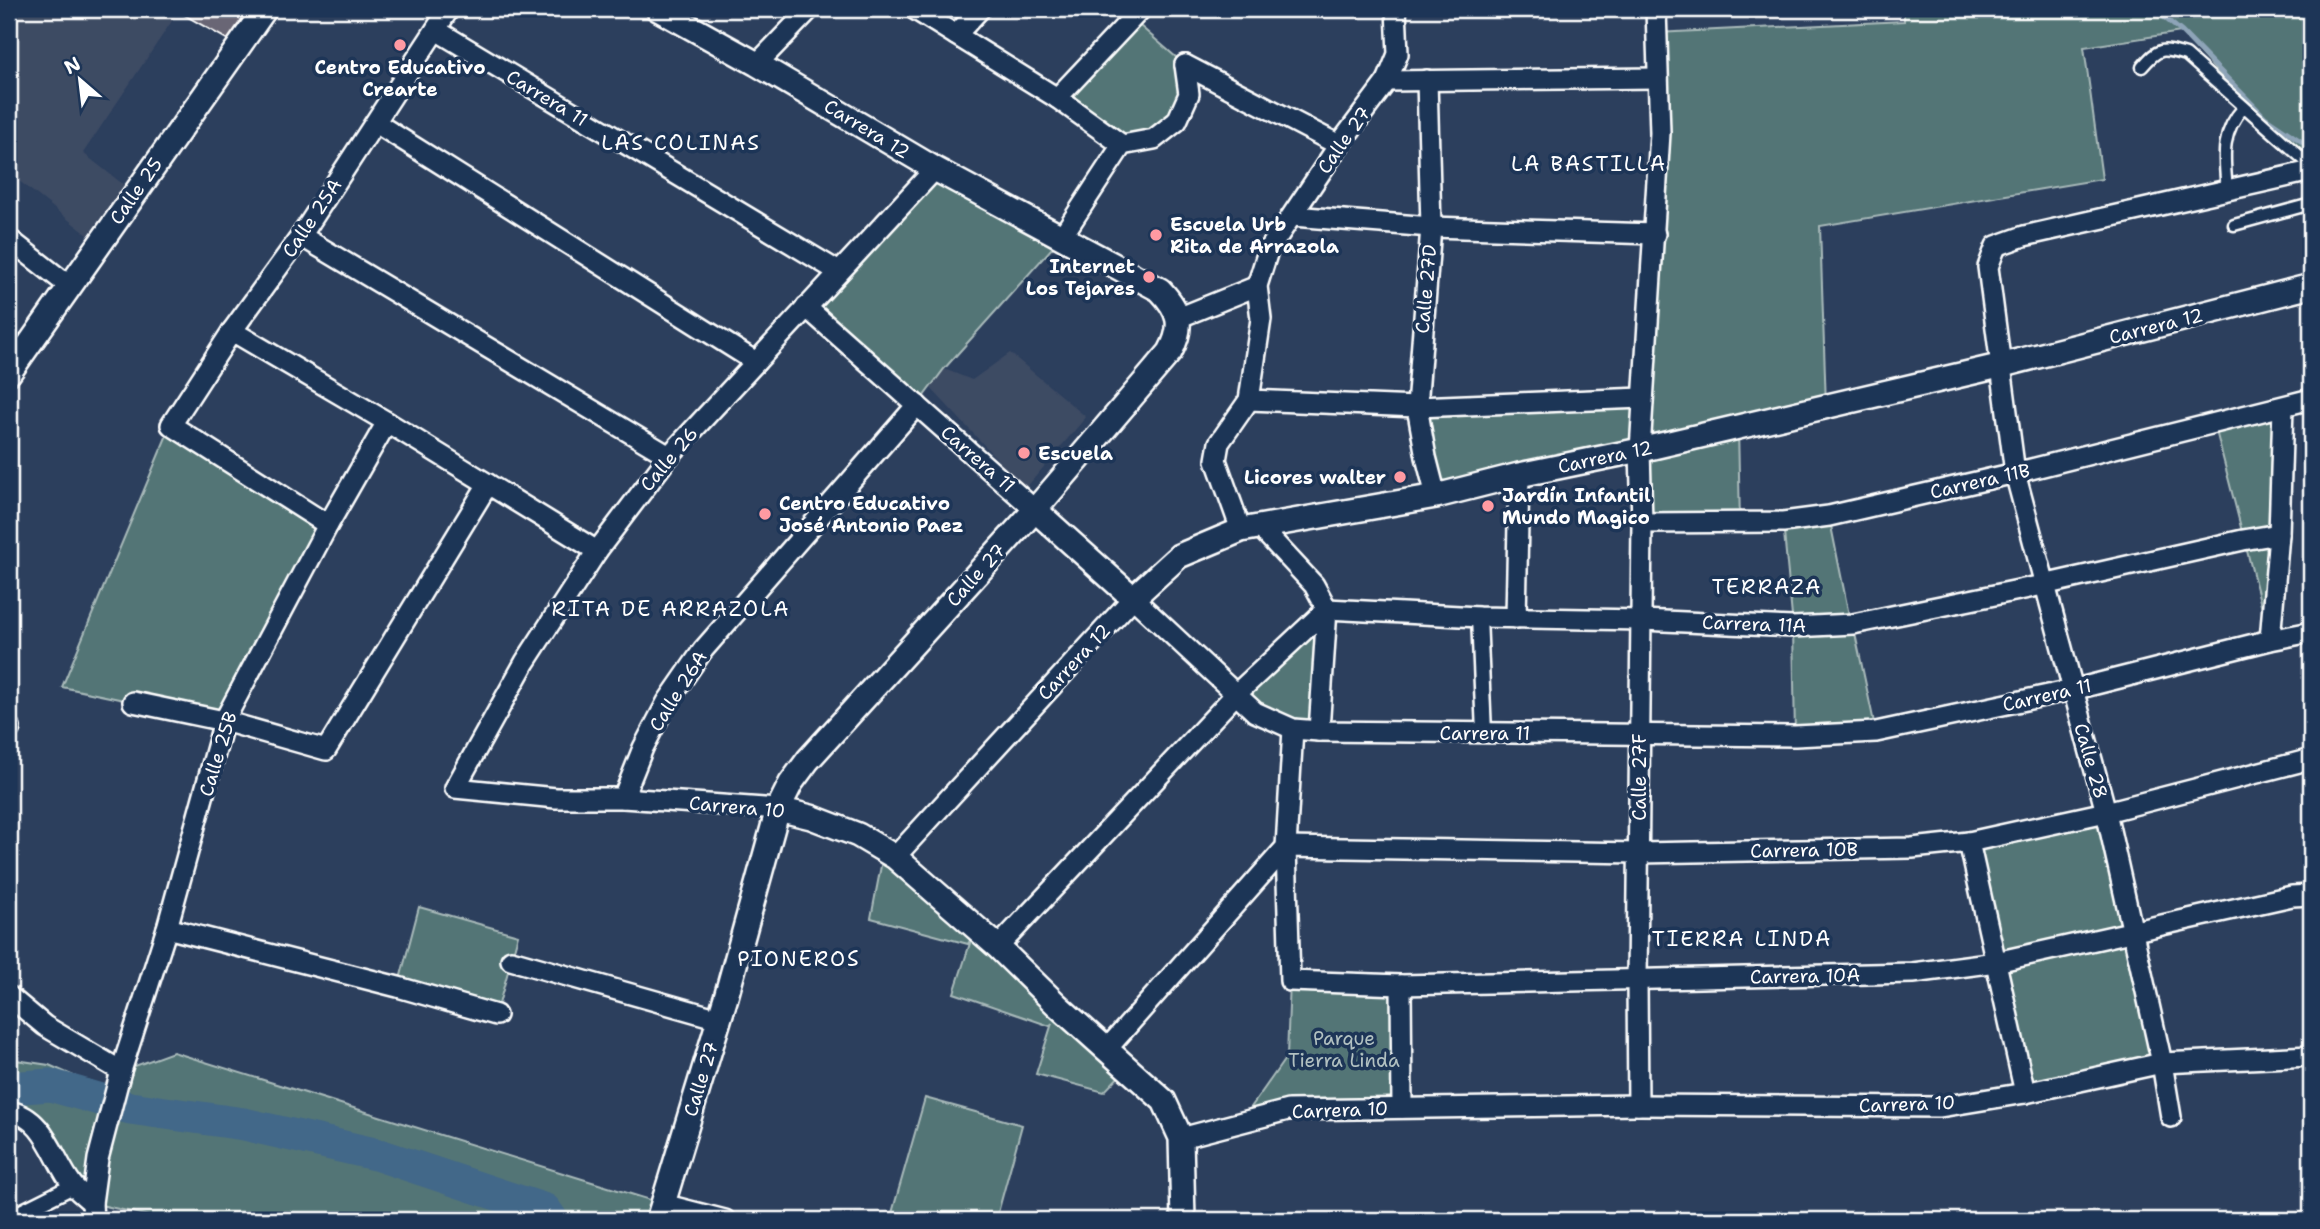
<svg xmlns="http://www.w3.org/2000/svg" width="2320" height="1229" font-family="'Shantell Sans',sans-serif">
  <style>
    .built { fill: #3e4b64 }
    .green { fill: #537576; stroke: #a9baba; stroke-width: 2 }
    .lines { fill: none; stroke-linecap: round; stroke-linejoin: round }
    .stream { stroke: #8ea4b8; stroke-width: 5 }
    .river { stroke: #426789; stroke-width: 33 }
    .building { fill: #696674; stroke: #fff; stroke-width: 2 }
    .service-casing { stroke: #fff; stroke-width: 15 }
    .pedestrian-casing { stroke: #fff; stroke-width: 19 }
    .minor-casing { stroke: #fff; stroke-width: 24 }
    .tertiary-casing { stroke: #fff; stroke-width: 28 }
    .service { stroke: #1d3557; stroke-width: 10 }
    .pedestrian { stroke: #1d3557; stroke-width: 14 }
    .minor { stroke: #1d3557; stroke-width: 19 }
    .tertiary { stroke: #1d3557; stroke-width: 23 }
    .poi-dot { fill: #ff9aa2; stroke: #1d3557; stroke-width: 2.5 }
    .labels { text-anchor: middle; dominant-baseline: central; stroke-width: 7; stroke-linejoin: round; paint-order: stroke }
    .poi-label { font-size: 19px; font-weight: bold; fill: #fff; stroke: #1d3557; text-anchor: start }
    .street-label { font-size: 19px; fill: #fff; stroke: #1d3557 }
    .park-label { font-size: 19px; fill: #b2c1c1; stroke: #1d3557 }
    .neighbourhood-label { font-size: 21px; letter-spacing: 2px; fill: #fff; stroke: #1d3557 }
  </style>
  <rect width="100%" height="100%" fill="#2c3f5d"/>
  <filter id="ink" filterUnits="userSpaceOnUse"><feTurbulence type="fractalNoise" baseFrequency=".0143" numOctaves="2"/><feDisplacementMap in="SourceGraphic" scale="14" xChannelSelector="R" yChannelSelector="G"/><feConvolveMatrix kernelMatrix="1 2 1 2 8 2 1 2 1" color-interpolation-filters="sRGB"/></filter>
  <g filter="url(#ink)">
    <g class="built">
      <path d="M9 9H180L83 153 124 185 88 235 9 173Z"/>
      <path d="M1010 353 1086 417 1025 489 930 387 944 369 972 380Z"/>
    </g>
    <g class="green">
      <path d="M1904 9H2311V168L2272 132 2181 32 2084 47 2102 179 1820 226 1826 406 1738 427 1740 523H1642L1640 451 1436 496 1417 407 1643 398 1656 33 1904 21Z"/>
      <path d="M1132 19 1185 65 1177 121 1122 145 1057 98Z"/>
      <path d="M935 169 1061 238 944 369 923 397 806 307Z"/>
      <path d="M2283 407 2270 640 2214 423Z"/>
      <path d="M171 425 328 525 224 721 62 687Z"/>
      <path d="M1829 516 1850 620 1853 624 1876 732 1795 736 1793 627 1783 522Z"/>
      <path d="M1327 609 1319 731 1240 695Z"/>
      <path d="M2106 812 2162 1063 2025 1093 1969 842Z"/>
      <path d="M884 850 1127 1068 1104 1092 1036 1074 1052 1023 1050 1026 954 993 972 937 968 944 871 918Z"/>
      <path d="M419 907 518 935 496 1015 398 987Z"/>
      <path d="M1290 981 1401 985 1402 1108 1240 1123 1287 1056Z"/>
      <path d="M173 1052 663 1204 658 1220H167L92 1203 43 1134 9 1115V1059L49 1065 103 1089 121 1071Z"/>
      <path d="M925 1098 1022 1125 996 1220H890Z"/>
    </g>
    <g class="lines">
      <path class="stream" d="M2154 9 2182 32 2265 117 2311 148"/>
      <path class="river" d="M9 1088 50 1085 130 1108 244 1124 379 1155 545 1210 552 1220"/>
    </g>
    <path class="building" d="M174 9H213L221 13 223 9H250L230 41Z"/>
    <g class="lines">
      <defs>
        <g id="service">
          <path d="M2142 67C2159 47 2162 48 2186 55L2311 166"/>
          <path d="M2227 190C2224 157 2220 133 2244 107"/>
          <path d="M2234 225 2311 204"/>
        </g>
        <g id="pedestrian">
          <path d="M1479 617 1484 733"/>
          <path d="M9 1218 73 1186"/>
        </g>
        <g id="minor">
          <path d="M914 9 1057 98 1122 145"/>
          <path d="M436 30 839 272"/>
          <path d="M956 35 980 9"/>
          <path d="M757 64 810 9"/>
          <path d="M1185 65 1339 145"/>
          <path d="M1427 80 1431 227 1417 407 1426 457 1436 496"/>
          <path d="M1387 81 1658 78"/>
          <path d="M1057 98 1141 9"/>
          <path d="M376 123 756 362"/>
          <path d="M1293 216 1431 227 1655 234"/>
          <path d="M301 236 669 456"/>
          <path d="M1061 238 1122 145 1154 139 1177 121 1189 94 1185 65"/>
          <path d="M9 239 69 286"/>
          <path d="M806 307 1035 510"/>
          <path d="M1178 318 1257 286"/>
          <path d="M232 331 387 422 597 551"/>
          <path d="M1249 400 1417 407 1643 398"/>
          <path d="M1642 523 1783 522 1829 516 2015 473 2311 399"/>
          <path d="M328 525 171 425 232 331 301 236 449 9"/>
          <path d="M1259 526 1314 585 1327 609 1319 731"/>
          <path d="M1241 530 1216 460 1219 443 1249 400 1261 319 1257 286 1268 251 1339 145 1387 81 1398 54 1396 9"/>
          <path d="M1327 609 1479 617 1642 620 1793 627 1853 624 2043 585 2243 540 2279 534"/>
          <path d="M1516 618 1519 475"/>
          <path d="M2270 640 2279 534 2283 407"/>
          <path d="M133 702 224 721 326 750 488 484"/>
          <path d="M9 730 10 728"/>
          <path d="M2311 759 2106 812 1969 842 1912 848 1639 853 1286 847 1290 981 1401 985 1913 973 1996 962 2292 896 2311 895"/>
          <path d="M623 798 643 748 667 702 703 650 917 405"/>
          <path d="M778 809 623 798H556L455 788 525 662 597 551 669 456 935 169"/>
          <path d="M1969 842 2025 1093"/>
          <path d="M895 857 1133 598 1255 712 1293 729 1319 731 1795 736 1876 732 2072 690 2270 640 2311 632"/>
          <path d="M167 928 398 987 496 1015"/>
          <path d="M998 947 1235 695 1327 609"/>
          <path d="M511 960 719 1019"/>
          <path d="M1401 985 1402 1108"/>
          <path d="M9 996 45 1026 121 1071"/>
          <path d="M1106 1050 1286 847 1293 729"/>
          <path d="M1638 1105 1637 980 1642 523 1640 450 1660 133 1656 9"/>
          <path d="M9 1111C45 1117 53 1159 72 1184 77 1191 86 1197 92 1203"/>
          <path d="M2171 1117 2162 1063 2106 812 2015 473 1988 267 1996 246 2024 236 2311 171"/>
          <path d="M1181 1138 1288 1110 1638 1105 1940 1107 2025 1093 2162 1063 2311 1056"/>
          <path d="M663 1204 725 1220"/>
          <path d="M93 1220 92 1203 98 1159 121 1071 167 928 224 721 328 525 387 422"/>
        </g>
        <g id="tertiary">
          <path d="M658 9 757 64 935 169 1160 290C1180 311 1184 326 1170 352L1035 510 808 760 791 783 778 809 726 997 658 1220"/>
          <path d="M9 373 265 9"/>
          <path d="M1035 510 1133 598 1179 556 1241 530 1436 496 1519 475 1640 450 1999 366 2311 286"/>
          <path d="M778 809 811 817 858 835 895 857 998 947 1057 1005 1164 1101 1181 1138 1183 1220"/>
        </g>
      </defs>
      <use href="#service" class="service-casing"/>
      <use href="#pedestrian" class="pedestrian-casing"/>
      <use href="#minor" class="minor-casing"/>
      <use href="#tertiary" class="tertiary-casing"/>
      <use href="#service" class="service"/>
      <use href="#pedestrian" class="pedestrian"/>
      <use href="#minor" class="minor"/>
      <use href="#tertiary" class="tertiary"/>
    </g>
  </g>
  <g class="poi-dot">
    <circle cx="400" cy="45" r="7"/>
    <circle cx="1156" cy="235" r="7"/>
    <circle cx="1149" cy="277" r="7"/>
    <circle cx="1024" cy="453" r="7"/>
    <circle cx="1400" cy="477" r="7"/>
    <circle cx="1488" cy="506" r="7"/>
    <circle cx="765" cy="514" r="7"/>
  </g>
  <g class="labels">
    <g class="poi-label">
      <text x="400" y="67" text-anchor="middle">Centro Educativo<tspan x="400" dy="22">Crearte</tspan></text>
      <text x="1170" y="224">Escuela Urb<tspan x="1170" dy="22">Rita de Arrazola</tspan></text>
      <text x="1135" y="266" text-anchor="end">Internet<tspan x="1135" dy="22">Los Tejares</tspan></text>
      <text x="1038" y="453">Escuela</text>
      <text x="1386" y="477" text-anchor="end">Licores walter</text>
      <text x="1502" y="495">Jardín Infantil<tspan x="1502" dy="22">Mundo Magico</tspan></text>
      <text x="779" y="503">Centro Educativo<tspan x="779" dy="22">José Antonio Paez</tspan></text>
    </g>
    <g class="street-label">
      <text transform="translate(547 98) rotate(31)">Carrera 11</text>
      <text transform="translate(867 129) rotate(31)">Carrera 12</text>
      <text transform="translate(1344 140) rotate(-55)">Calle 27</text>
      <text transform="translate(136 191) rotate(-55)">Calle 25</text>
      <text transform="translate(312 218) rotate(-56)">Calle 25A</text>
      <text transform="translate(1426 289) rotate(-85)">Calle 27D</text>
      <text transform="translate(2156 326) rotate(-14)">Carrera 12</text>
      <text transform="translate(1605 457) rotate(-12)">Carrera 12</text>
      <text transform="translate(669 459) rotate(-50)">Calle 26</text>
      <text transform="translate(978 459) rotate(41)">Carrera 11</text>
      <text transform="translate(1980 481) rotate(-13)">Carrera 11B</text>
      <text transform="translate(976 575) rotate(-48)">Calle 27</text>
      <text transform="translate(1754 624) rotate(2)">Carrera 11A</text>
      <text transform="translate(1074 662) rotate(-47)">Carrera 12</text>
      <text transform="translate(678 691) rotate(-58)">Calle 26A</text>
      <text transform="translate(2047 695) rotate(-13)">Carrera 11</text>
      <text x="1485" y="733">Carrera 11</text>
      <text transform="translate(218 754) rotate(-73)">Calle 25B</text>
      <text transform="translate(2091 761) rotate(74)">Calle 28</text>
      <text transform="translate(1639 777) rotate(-90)">Calle 27F</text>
      <text transform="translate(737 807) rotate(5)">Carrera 10</text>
      <text transform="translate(1804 850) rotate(-1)">Carrera 10B</text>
      <text transform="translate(1805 976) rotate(-1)">Carrera 10A</text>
      <text transform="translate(701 1079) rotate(-73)">Calle 27</text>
      <text transform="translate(1907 1104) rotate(-2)">Carrera 10</text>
      <text transform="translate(1340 1110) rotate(-2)">Carrera 10</text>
    </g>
    <g class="park-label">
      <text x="1344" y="1038">Parque<tspan x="1344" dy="22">Tierra Linda</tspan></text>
    </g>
    <g class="neighbourhood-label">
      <text x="681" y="143">LAS COLINAS</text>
      <text x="1589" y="164">LA BASTILLA</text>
      <text x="1767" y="587">TERRAZA</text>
      <text x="671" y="609">RITA DE ARRAZOLA</text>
      <text x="1742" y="939">TIERRA LINDA</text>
      <text x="799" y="959">PIONEROS</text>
    </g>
  </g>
  <rect width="2320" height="1229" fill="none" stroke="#1d3557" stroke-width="35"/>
  <rect x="18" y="18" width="2285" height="1194" fill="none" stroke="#fff" stroke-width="2.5" filter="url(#ink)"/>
  <g transform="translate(80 80) rotate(332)" stroke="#1d3557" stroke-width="5" paint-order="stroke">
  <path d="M0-5L12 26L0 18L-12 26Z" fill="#ffffff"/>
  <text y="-10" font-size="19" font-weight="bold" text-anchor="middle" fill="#ffffff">N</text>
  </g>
</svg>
